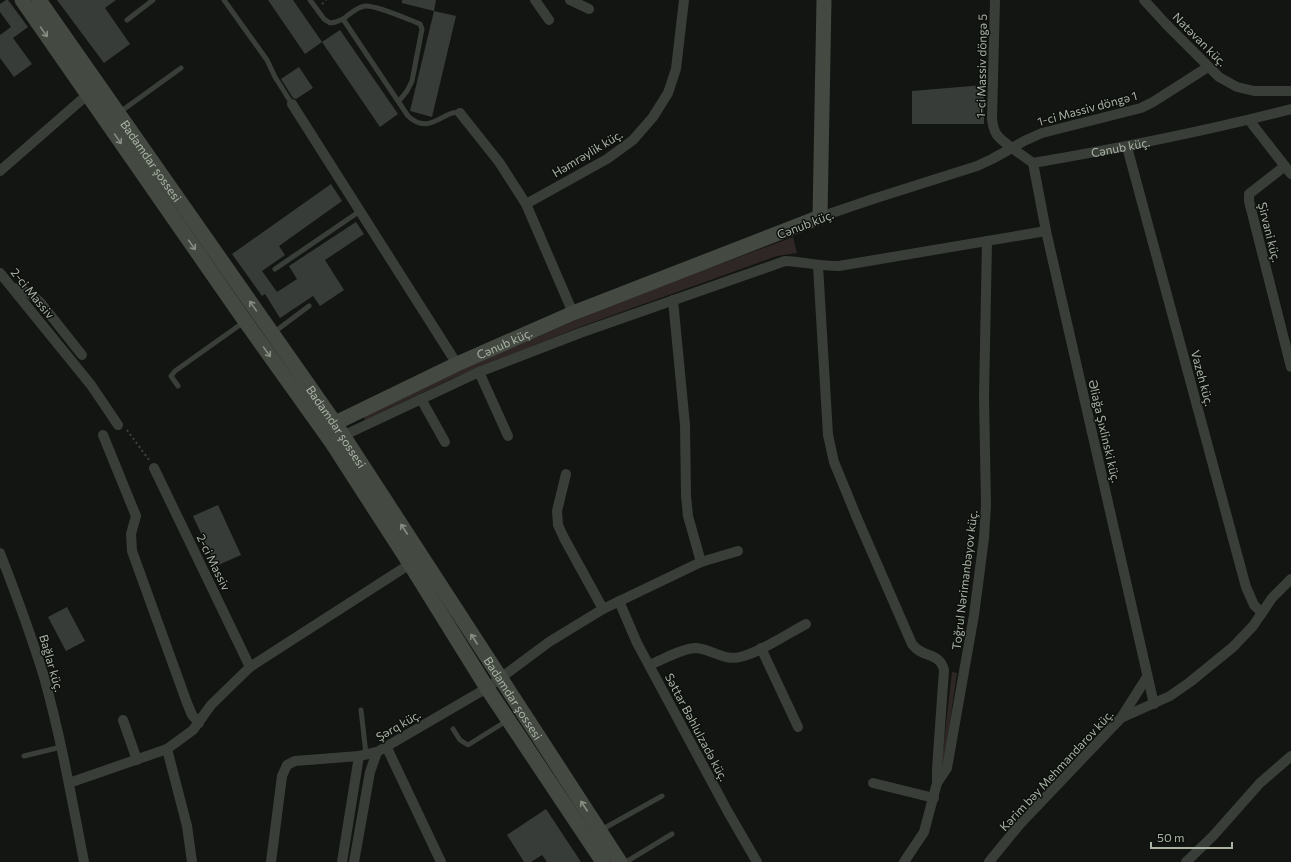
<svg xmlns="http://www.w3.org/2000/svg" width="1291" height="862" font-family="Commissioner,sans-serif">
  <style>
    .green { fill: #2e2726 }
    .building { fill: #383c38 }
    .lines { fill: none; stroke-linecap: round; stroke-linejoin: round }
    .path { stroke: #3e423c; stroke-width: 2; stroke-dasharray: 2 3; stroke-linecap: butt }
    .lane { stroke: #3a3e39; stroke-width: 5 }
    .street { stroke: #3a3e39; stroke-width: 10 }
    .secondary { stroke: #444942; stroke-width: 15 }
    .oneway { stroke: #868f82 }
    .labels { text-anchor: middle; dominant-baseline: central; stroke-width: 3; stroke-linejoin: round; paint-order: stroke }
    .street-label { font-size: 12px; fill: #a9b4a5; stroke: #0e100e }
  </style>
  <rect width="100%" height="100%" fill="#131513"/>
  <g class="green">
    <path d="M793 237 797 253 777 256 577 328 449 380 365 420 363 416 442 378 620 301Z"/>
    <path d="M952 672 957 673 943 768H941Z"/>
  </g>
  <g class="building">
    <path d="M6 0H8L28 27 13 38 32 64 14 77 0 58V35L11 27 0 12V4Z"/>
    <path d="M57 0H116L105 8 130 44 104 63Z"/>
    <path d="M268 0H293L322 42 305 54Z"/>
    <path d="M402 0H436L434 11 402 3Z"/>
    <path d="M434 11 456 16 432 117 410 111Z"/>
    <path d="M340 30 398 114 380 127 322 42Z"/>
    <path d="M299 67 313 88 296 99 293 98 281 79Z"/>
    <path d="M984 85V124H912V91Z"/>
    <path d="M331 184 342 201 279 246 285 255 262 271 277 292 297 279 289 266 356 222 364 234 325 260 344 290 320 306 313 296 280 318 265 294 262 296 232 254Z"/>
    <path d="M218 505 241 555 216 566 193 516Z"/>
    <path d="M67 607 85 641 66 651 48 617Z"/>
    <path d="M546 809 581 862H547L542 855 531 862H524L507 835Z"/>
  </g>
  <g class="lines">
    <g class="path">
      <path d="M322 4 326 0"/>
      <path d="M127 430 149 460"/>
    </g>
    <g class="lane">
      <path d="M224 0 267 60 275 77 292 104"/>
      <path d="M310 0 324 19 330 23 336 22 343 19 408 116C430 137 445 108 460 113"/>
      <path d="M343 19C350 14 357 7 365 6 377 5 407 19 420 24L422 29 412 81 407 91 399 101"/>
      <path d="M127 20 153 0"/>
      <path d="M120 112 181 68"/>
      <path d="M275 269 360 211"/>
      <path d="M273 333 309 306"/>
      <path d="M178 386 171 376 175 371 244 322"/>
      <path d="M361 710 366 754"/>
      <path d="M453 729 460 740 468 745 508 720"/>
      <path d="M24 756 61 747"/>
      <path d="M601 830 662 796"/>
      <path d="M626 862 672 834"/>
    </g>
    <g class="street">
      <path d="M535 0 549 20"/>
      <path d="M570 0 589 9"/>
      <path d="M995 0 992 119C994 136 999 138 1012 148L1024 141 1042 133 1141 108 1153 102 1208 67"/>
      <path d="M1144 0 1165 23 1219 77 1237 87 1254 91H1291"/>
      <path d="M292 104 457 364"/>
      <path d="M460 113 499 162 526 204 573 313"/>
      <path d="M1249 120 1291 174"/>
      <path d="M1127 147 1246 587 1254 605 1262 613"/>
      <path d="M1033 163 1046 231 1154 704"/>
      <path d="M1285 166 1249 194V201L1291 367"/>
      <path d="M0 171 87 95"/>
      <path d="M526 204 607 159 633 140 653 117 668 93 676 69 684 0"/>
      <path id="s1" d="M820 217 873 199 977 166 992 159 1012 148 1033 163C1120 148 1206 131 1291 109"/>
      <path d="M818 266 828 435 834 462 857 518 912 644C923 659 939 651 944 670L937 769V783"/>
      <path d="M0 273 91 385 118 425"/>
      <path d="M14 288 28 292 40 302 82 355"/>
      <path d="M673 300 685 425 686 496 688 516 701 562"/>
      <path d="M479 372 508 436"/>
      <path d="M421 399 445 442"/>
      <path d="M103 435 136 516 131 534 132 551 187 703 192 715 199 723"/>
      <path d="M338 439 351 432 479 372 580 333 785 261C803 262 821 266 839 266L1046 231"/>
      <path d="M154 468 250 667"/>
      <path d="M566 474 557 511 558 525 564 538 603 609"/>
      <path d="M0 553C16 594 31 635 44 677 61 738 72 800 84 862"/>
      <path d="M619 601 637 643 728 812 757 862"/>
      <path d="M761 648 798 727"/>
      <path d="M649 665C662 660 683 648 696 648 711 649 724 661 740 657 761 652 787 634 806 624"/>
      <path d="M1121 718 1147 677"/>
      <path d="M123 720 137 760"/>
      <path d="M387 748 441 862"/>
      <path d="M167 749 187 826 192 862"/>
      <path d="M69 783 167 749 193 730 211 705 250 667 410 564"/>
      <path d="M873 783 934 798"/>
      <path d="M271 862 282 776 287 765 295 761 359 756 377 752"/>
      <path d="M342 862 359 756"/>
      <path d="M354 862 370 772 377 752 487 688 549 642 603 609 701 562 738 551"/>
      <path d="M904 862 924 832 937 783 947 768 974 615 984 538 986 505 984 397 987 241"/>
      <path d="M989 862 1020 824 1121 718 1170 696 1190 682 1233 647 1253 626 1272 598 1291 579"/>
      <path d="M1186 862 1213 836 1260 783 1291 756"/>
    </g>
    <g class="secondary">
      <path d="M22 0 245 321 332 443 410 564 487 688 603 862"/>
      <path id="s2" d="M39 0 335 423 620 862"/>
      <path id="s3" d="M327 427 457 364 573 313 820 217 824 0"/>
    </g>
  </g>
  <defs><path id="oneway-shaft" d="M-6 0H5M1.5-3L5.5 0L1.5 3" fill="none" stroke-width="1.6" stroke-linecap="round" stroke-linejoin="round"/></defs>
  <g class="oneway">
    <use href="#oneway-shaft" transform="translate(44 32) rotate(55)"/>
    <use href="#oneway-shaft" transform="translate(118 139) rotate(55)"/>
    <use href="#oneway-shaft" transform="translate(192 245) rotate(55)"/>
    <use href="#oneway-shaft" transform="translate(253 306) rotate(-125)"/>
    <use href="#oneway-shaft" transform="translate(267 352) rotate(54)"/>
    <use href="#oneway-shaft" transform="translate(404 529) rotate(-123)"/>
    <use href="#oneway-shaft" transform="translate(474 639) rotate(-123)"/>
    <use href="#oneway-shaft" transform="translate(584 806) rotate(-123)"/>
  </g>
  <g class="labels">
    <g class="street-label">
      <text transform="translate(1200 39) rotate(45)">Natəvan küç.</text>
      <text transform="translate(981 66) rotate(-89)">1-ci Massiv döngə 5</text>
      <text transform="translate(1087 108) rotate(-15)">1-ci Massiv döngə 1</text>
      <text stroke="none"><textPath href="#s1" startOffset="319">Cənub küç.</textPath></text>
      <text transform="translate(587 153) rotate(-31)">Həmrəylik küç.</text>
      <text stroke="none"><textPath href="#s2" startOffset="196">Badamdar şossesi</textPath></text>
      <text transform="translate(805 224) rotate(-21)">Cənub küç.</text>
      <text transform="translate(1270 232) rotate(76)">Şirvani küç.</text>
      <text transform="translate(33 293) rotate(51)">2-ci Massiv</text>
      <text stroke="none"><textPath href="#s3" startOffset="196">Cənub küç.</textPath></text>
      <text transform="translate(1203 378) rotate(75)">Vazeh küç.</text>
      <text stroke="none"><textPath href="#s2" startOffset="520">Badamdar şossesi</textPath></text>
      <text transform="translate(1105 431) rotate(77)">Əliağa Şıxlinski küç.</text>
      <text transform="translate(214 562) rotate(64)">2-ci Massiv</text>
      <text transform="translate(964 580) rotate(-83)">Toğrul Nərimanbəyov küç.</text>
      <text transform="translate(52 663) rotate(74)">Bağlar küç.</text>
      <text stroke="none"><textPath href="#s2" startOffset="844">Badamdar şossesi</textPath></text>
      <text transform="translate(398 725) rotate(-30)">Şərq küç.</text>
      <text transform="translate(697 727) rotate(62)">Səttar Bəhlulzadə küç.</text>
      <text transform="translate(1056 770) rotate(-47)">Kərim bəy Mehmandarov küç.</text>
    </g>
  </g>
  <path d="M1151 842v6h81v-6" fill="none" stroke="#a9b4a5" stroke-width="2"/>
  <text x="1157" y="842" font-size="12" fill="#a9b4a5" stroke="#0e100e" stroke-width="3" paint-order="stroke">50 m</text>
</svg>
